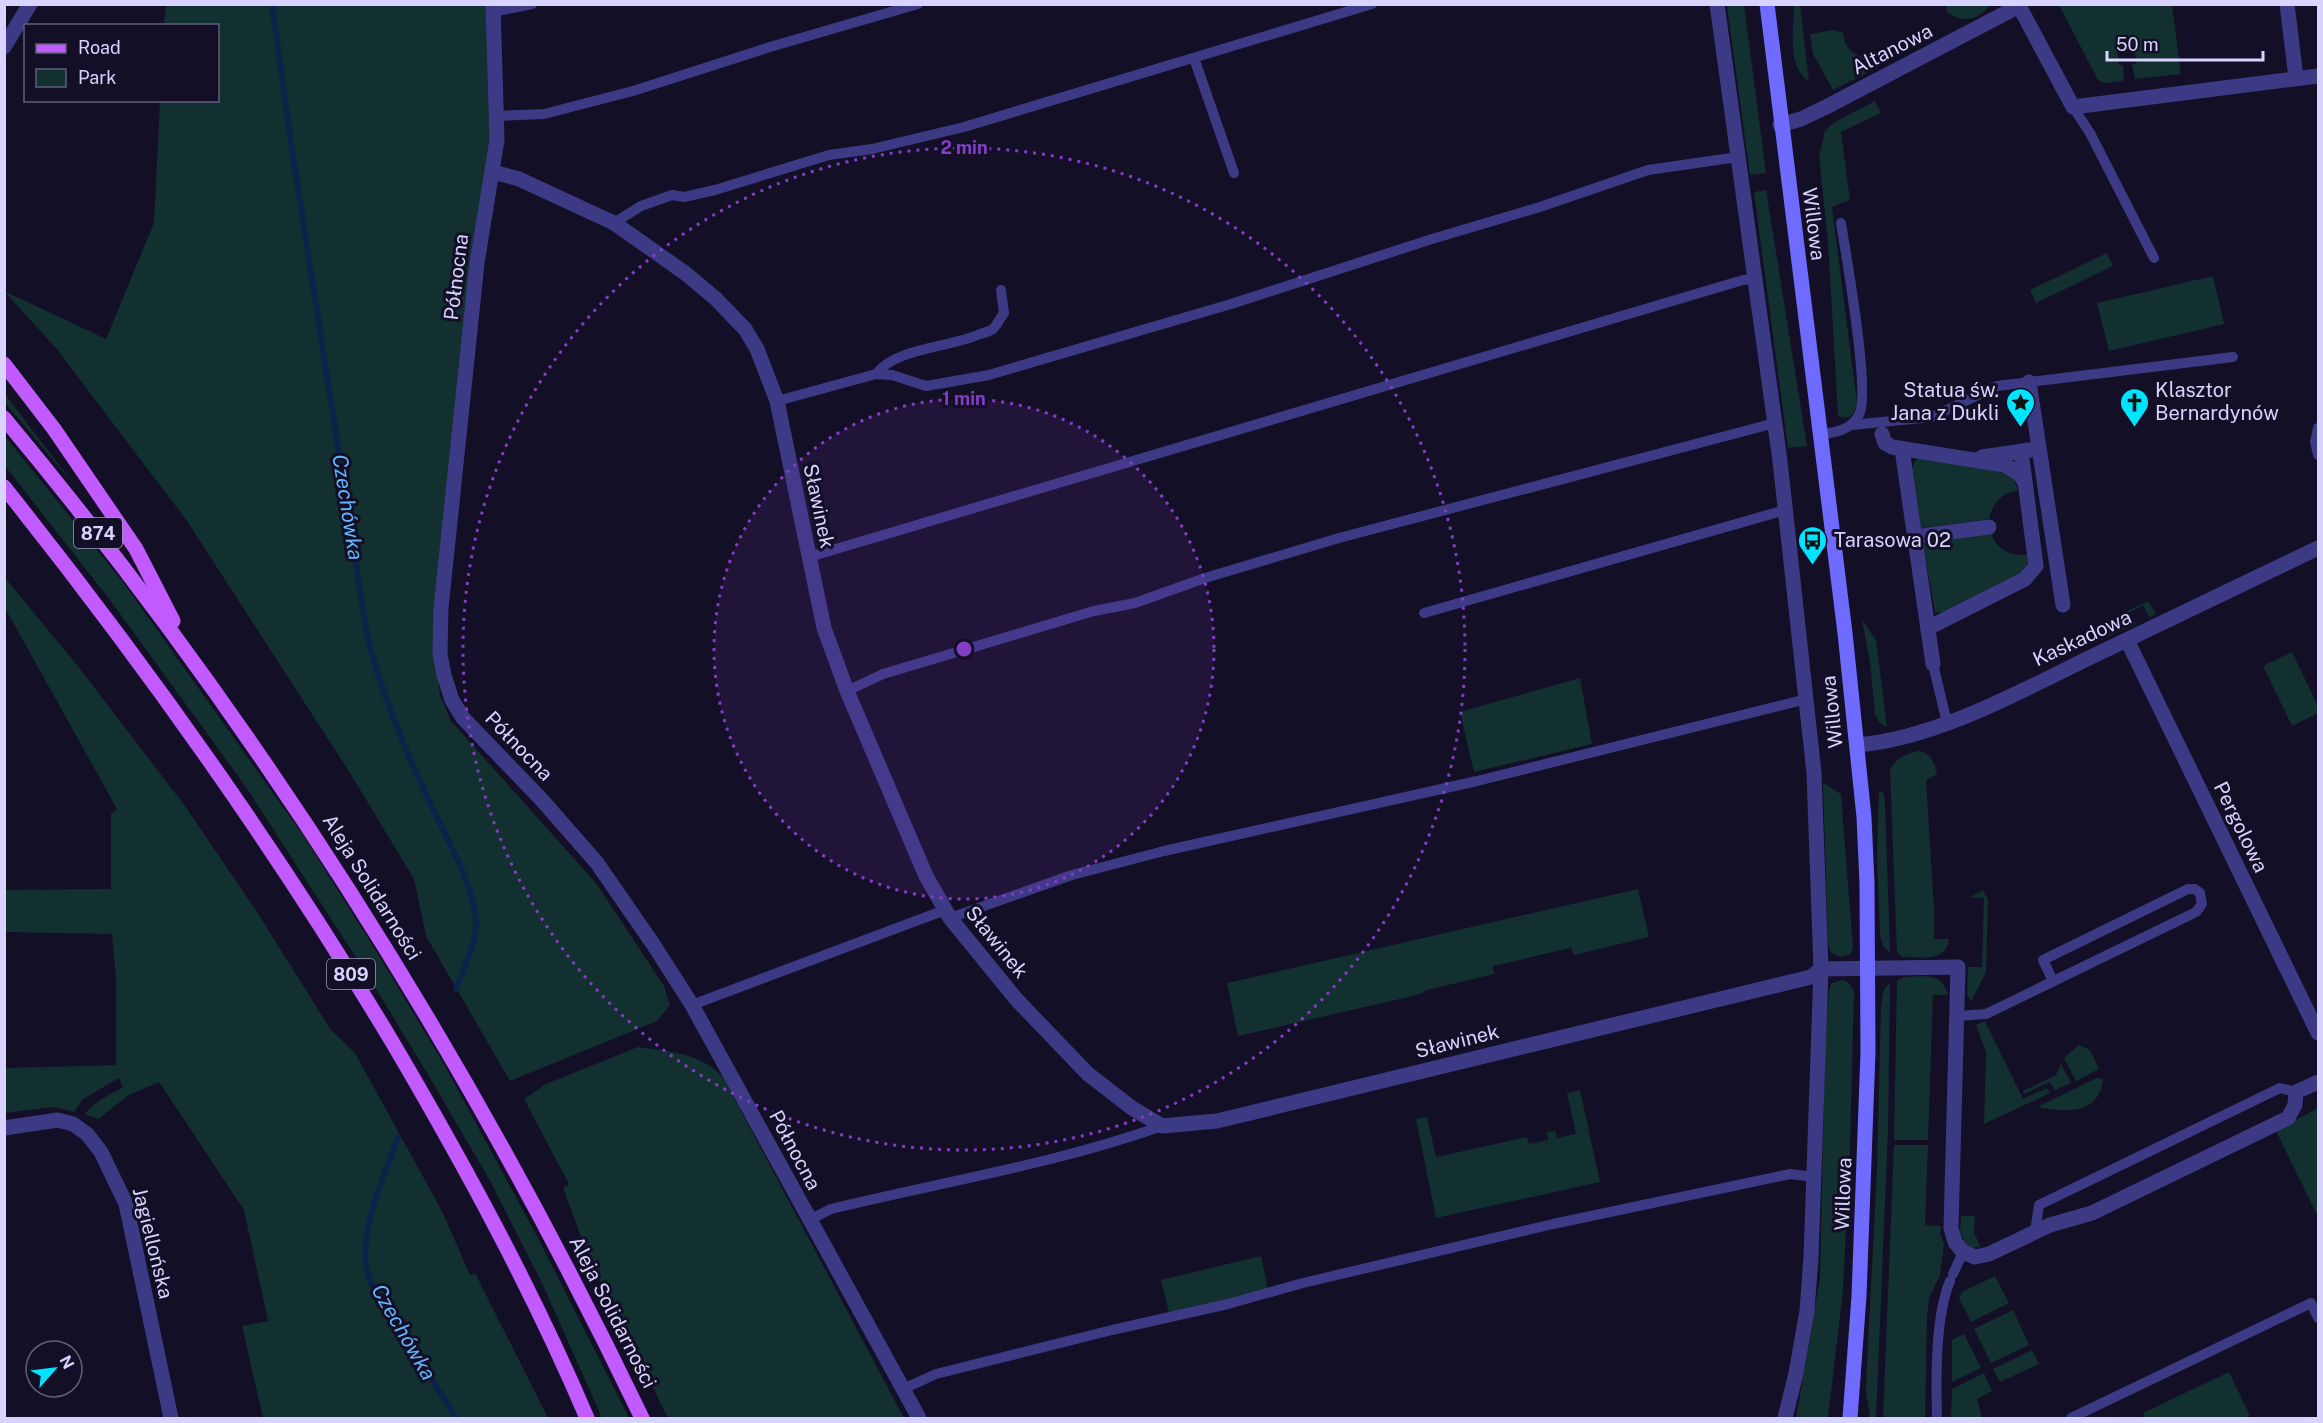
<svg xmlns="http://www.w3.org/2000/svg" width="2323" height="1423" font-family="'Public Sans',sans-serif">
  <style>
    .green { fill: #12302f }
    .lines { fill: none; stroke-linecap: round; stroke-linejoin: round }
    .stream { stroke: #0c2248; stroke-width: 6 }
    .lane { stroke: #3d3a85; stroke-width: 10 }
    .street { stroke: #3d3a85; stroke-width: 15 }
    .secondary { stroke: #6f6bff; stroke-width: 15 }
    .primary { stroke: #c25bff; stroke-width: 15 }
    .ring { fill: none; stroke: #843dc5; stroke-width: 3; stroke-dasharray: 3 6 }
    .labels { text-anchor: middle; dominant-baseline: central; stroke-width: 6; stroke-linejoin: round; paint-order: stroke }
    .shield { fill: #130f26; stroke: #9e99be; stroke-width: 1.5 }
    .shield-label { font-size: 18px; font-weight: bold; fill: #d9d4ff }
    .street-label { font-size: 20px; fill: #d9d4ff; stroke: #130f26 }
    .poi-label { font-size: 20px; fill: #d9d4ff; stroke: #130f26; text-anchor: start }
    .water-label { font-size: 21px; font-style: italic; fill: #62b6ff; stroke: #130f26 }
    .centre { fill: #843dc5; stroke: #130f26; stroke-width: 3 }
    .ring-label { font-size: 18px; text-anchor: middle; font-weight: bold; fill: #843dc5; stroke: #130f26; stroke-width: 6; stroke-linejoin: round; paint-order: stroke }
  </style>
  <rect width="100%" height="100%" fill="#130f26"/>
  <g class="green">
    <path d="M166 5H487L494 126 433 642 440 695 451 721 596 883 664 986 670 1005 657 1021 510 1081 426 936 414 879 350 773 187 521 56 348 4 291 106 339 154 223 160 101 218 100V26L164 25Z"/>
    <path d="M1727 5H1744L1766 173 1750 175Z"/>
    <path d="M1794 5H1800L1809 82C1786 64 1794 31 1794 5Z"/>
    <path d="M1946 5V4L1990 5C1979 20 1963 24 1947 12Z"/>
    <path d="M2059 5H2172L2181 74 2135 79 2132 64 2137 63 2134 49 2117 52 2119 65H2123L2124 78 2123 81 2104 83 2098 80Z"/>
    <path d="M1834 30 1843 33C1845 46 1848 51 1860 56L1879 50 1882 54 1875 69 1833 90 1813 54 1810 34Z"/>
    <path d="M1875 101 1881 113 1841 132 1850 200 1832 207 1857 403C1854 414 1852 421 1838 416L1828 241 1819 156 1825 131 1833 123Z"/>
    <path d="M1766 190 1807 446 1788 448 1754 192Z"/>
    <path d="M2107 253 2113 266 2036 303 2030 290Z"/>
    <path d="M2213 276 2224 324 2109 351 2097 303Z"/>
    <path d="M4 393 75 486 5 403Z"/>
    <path d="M4 435 123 582 303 835 378 954 445 1066 539 1240 629 1418H602L542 1283 489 1179 430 1078 375 987 246 787 110 600 5 466Z"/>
    <path d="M1919 458 2004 471 2013 478 2018 490C2001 494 1993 502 1989 519L1920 528 1912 469 1915 461Z"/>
    <path d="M1992 534C1996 550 2012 556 2027 555L2028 562 2024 571 1944 613 1935 612 1923 544Z"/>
    <path d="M5 578 77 665 185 806 255 909 331 1030 355 1053 443 1213 470 1275 475 1273 548 1418H263L242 1326 268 1321 244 1210 159 1082 129 1095 98 1119 85 1114C94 1102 109 1095 123 1087L119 1078 83 1099 74 1112 54 1107 5 1113V1068L116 1065V978L112 934 5 932 4 890 111 889V814L117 809 5 608Z"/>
    <path d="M2148 601 2156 614 2149 617 2143 605 2130 612 2136 624 2101 640 2096 626Z"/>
    <path d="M1862 620 1876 640 1887 727 1880 723 1875 715 1870 662Z"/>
    <path d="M2292 652 2318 706V713L2292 726 2263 666Z"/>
    <path d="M1580 678 1592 744 1474 772 1460 712Z"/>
    <path d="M1918 751C1930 751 1935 763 1937 774L1926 780 1934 908V939H1949C1946 963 1920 957 1902 957L1897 952 1890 770C1895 759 1907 753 1918 751Z"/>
    <path d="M1823 783 1841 794 1853 949 1849 955 1841 957 1831 953 1828 944Z"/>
    <path d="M1879 791 1884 793 1885 804 1890 953 1884 947 1880 936 1877 853Z"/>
    <path d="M1638 889 1649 937 1574 955 1571 948 1493 966 1494 974 1423 991V993L1413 996 1238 1036 1227 983Z"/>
    <path d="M1983 890 1988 900 1986 972 1971 1002 1967 994 1968 967H1982L1984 898 1970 897Z"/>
    <path d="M1904 977C1924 977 1942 971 1948 995H1933L1928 1140H1894L1897 981Z"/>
    <path d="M1842 980C1849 981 1851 985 1854 992L1850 1147 1843 1290 1828 1418H1796L1820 1278 1825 1047 1829 989 1832 983Z"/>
    <path d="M1890 983 1888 1131 1876 1418H1870L1866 1391 1867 1363 1877 1170 1881 1006 1884 989Z"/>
    <path d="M1985 1021 2023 1099 2047 1088 2050 1093 1984 1124 1986 1052 1976 1025Z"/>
    <path d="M2079 1045 2090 1050 2099 1069 2076 1081 2064 1058Z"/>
    <path d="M638 1047C669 1051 700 1053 723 1077L904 1418H668L590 1261 563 1188 569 1184 524 1099 546 1084Z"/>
    <path d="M2061 1064 2071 1083 2055 1090 2050 1082 2024 1094 2023 1091 2056 1075Z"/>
    <path d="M2097 1078 2103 1079C2099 1114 2069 1112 2041 1108L2039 1106Z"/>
    <path d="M1580 1090 1600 1182 1436 1218 1416 1119 1427 1117 1436 1157 1527 1137 1529 1144 1548 1140 1547 1132 1555 1131 1557 1138 1576 1134 1567 1093Z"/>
    <path d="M2318 1108V1217L2276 1131Z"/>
    <path d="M1894 1145H1928L1925 1225 1941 1226 1940 1234 1944 1244 1940 1275 1929 1298 1927 1317 1925 1418H1883Z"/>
    <path d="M1961 1216H1975L1974 1233 1981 1247 1968 1248 1960 1232Z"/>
    <path d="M1261 1256 1269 1294 1169 1313 1161 1280Z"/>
    <path d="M1995 1276 2009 1303 1971 1322 1959 1298 1962 1292Z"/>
    <path d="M2013 1310 2029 1345 1991 1363 1974 1329Z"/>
    <path d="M1964 1334 1981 1368 1952 1382V1340Z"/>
    <path d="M2032 1350 2039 1364 2000 1382 1993 1369Z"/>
    <path d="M2229 1372 2250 1416 2245 1418H2146L2143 1413Z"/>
    <path d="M1984 1373 1992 1391 1977 1399 1982 1418H1951L1952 1389Z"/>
  </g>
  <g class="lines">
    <g class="stream">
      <path d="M272 4 291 143 367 635C381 693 405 749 430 803 446 838 472 880 476 919 478 942 463 968 456 989"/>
      <path d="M398 1137C386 1171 360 1229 366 1265 371 1293 392 1318 407 1341 424 1366 440 1393 456 1418"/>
    </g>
    <g class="lane">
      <path d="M493 12 532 4"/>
      <path d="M1194 58 1234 173"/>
      <path d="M2073 107 2090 133 2154 258"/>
      <path d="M498 116 544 114 633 91 770 47 918 4"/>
      <path d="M614 223 641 206 672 195 684 197 715 190 829 155 872 149 964 127 1372 4"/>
      <path d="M876 374C897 347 950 348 980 334 984 333 990 331 993 329 997 325 1001 317 1004 313L1001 290"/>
      <path d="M777 401 876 374 892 375 926 386 989 375 1231 304 1432 239 1540 207 1648 170 1738 157"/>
      <path d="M1852 425 1932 417 1997 386 2233 357"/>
      <path d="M2318 428 2315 442 2318 455"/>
      <path d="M1819 434C1835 433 1851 430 1859 415 1871 394 1846 255 1841 223"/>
      <path d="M809 557 1743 280 1756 279"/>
      <path d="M1424 613 1785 510"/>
      <path d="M1933 664 1947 723"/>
      <path d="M847 691 883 674 1094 611 1135 603 1205 578 1339 538 1775 423"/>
      <path d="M950 918 1072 875 1164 851 1477 781 1807 699"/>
      <path d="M692 1005 945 910"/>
      <path d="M1958 1016 1986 1014 2196 912 2202 904 2200 893 2195 889H2188L2043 960 2053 981"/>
      <path d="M809 1220 831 1209C942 1182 1055 1164 1162 1126"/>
      <path d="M2035 1232 2039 1205 2280 1088 2296 1092"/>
      <path d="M1953 1274 1963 1252"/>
      <path d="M903 1389 936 1374 1112 1330 1228 1304 1303 1283 1553 1224 1790 1174 1814 1177"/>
      <path d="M1937 1418C1936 1379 1935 1317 1950 1281"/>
      <path d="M2071 1418 2311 1303 2318 1318"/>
    </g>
    <g class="street">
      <path d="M493 4 497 140 477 263 441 608 440 654 444 675 452 700 463 718 541 799 597 863 653 944 692 1005 919 1418"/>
      <path d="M1717 4 1780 461 1814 773 1821 969 1811 1257 1807 1311 1796 1373 1785 1418"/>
      <path d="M2018 4 2073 107 2318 76"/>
      <path d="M2287 4 2296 78"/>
      <path d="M4 47 30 4"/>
      <path d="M1780 125 1801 119 1826 107 2019 6"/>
      <path d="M493 172 519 179 614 223 685 273 715 298 745 329 757 349 777 401 824 628 847 691 926 876 950 918 1016 999 1088 1074 1132 1108 1162 1126 1217 1121 1811 977 1821 969 1958 967 1951 1228 1955 1242 1963 1252 1975 1257 1989 1254 2050 1225 2092 1213 2288 1118 2295 1105 2296 1092 2318 1082"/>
      <path d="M2029 382 2063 605"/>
      <path d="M1882 434 1885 443 1892 447 2005 465 2018 473 2025 482"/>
      <path d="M1902 449 1933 664"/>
      <path d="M1982 457 2030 450"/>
      <path d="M1914 537 1989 527"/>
      <path d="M1928 628 2025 579 2036 566 2021 451"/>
      <path d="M2127 640 2318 1033"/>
      <path d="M1857 745C1935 739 2021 691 2091 657 2167 620 2243 584 2318 548"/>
      <path d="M4 1128 58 1120 73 1124 87 1134 101 1152 126 1204 171 1418"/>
    </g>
    <path class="secondary" d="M1767 4 1845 633 1864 817 1867 883 1868 1052 1859 1296 1850 1418"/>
    <g class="primary">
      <path d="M4 364 54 429 136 549 173 621"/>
      <path d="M4 418C259 724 470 1060 642 1418"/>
      <path d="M4 487C146 665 277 849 394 1045 465 1166 532 1289 587 1418"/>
    </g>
  </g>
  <circle cx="964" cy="649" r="250" fill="#843dc5" fill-opacity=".12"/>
  <g class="ring">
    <circle cx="964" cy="649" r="250"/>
    <circle cx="964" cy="649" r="501"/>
  </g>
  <defs>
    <symbol id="sight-pin" viewBox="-11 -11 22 30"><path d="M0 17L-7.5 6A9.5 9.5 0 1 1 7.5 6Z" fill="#00e5ff" stroke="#130f26"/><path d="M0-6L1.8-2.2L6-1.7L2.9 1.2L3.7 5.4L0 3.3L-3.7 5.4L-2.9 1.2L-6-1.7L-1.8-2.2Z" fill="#111"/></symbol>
    <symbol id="church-pin" viewBox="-11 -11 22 30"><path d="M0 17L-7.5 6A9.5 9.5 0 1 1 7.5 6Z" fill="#00e5ff" stroke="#130f26"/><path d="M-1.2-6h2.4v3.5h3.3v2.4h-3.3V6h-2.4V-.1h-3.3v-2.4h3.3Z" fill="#111"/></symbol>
    <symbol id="bus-pin" viewBox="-11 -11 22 30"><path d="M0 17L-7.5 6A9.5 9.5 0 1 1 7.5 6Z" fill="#00e5ff" stroke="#130f26"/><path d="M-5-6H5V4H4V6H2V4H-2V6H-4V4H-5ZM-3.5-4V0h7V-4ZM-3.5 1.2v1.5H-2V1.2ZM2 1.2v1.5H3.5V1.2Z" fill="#111"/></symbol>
  </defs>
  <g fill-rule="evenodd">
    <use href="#sight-pin" x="2004" y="386" width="33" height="45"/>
    <use href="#church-pin" x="2118" y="386" width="33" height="45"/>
    <use href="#bus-pin" x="1796" y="524" width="33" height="45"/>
  </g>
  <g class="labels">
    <g class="shield">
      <rect x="74" y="518" width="48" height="30" rx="4.5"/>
      <rect x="327" y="959" width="48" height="30" rx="4.5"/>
    </g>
    <g class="shield-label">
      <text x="98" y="533">874</text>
      <text x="351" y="974">809</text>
    </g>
    <g class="street-label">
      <text transform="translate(1892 49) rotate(-27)">Altanowa</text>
      <text transform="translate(1814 224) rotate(83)">Willowa</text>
      <text transform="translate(456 277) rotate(-83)">Północna</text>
      <text transform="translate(819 506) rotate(78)">Sławinek</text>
      <text transform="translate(2082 638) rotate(-25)">Kaskadowa</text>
      <text transform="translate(1832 712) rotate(-96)">Willowa</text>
      <text transform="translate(519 746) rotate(46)">Północna</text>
      <text transform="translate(2241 827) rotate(64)">Pergolowa</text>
      <text transform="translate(372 887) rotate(58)">Aleja Solidarności</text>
      <text transform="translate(997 942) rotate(51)">Sławinek</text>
      <text transform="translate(1457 1041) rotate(-14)">Sławinek</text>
      <text transform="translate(795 1150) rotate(62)">Północna</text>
      <text transform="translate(1843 1194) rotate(-88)">Willowa</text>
      <text transform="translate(153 1243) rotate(76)">Jagiellońska</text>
      <text transform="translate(613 1312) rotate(63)">Aleja Solidarności</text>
    </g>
    <g class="poi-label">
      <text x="1999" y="390" text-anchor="end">Statua św.<tspan x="1999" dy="23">Jana z Dukli</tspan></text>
      <text x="2155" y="390">Klasztor<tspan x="2155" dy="23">Bernardynów</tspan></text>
      <text x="1834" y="540">Tarasowa 02</text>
    </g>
    <g class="water-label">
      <text transform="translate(348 507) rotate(81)">Czechówka</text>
      <text transform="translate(404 1332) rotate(60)">Czechówka</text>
    </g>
  </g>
  <circle cx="964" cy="649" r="9" class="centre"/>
  <g class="ring-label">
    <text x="964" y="154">2 min</text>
    <text x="964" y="405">1 min</text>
  </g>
  <rect width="2323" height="1423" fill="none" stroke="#d9d4ff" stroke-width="12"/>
  <rect x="24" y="24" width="195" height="78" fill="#130f26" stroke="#625e7d" stroke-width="1.5"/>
  <rect x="36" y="44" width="30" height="9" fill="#c25bff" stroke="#625e7d" stroke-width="1.5"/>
  <text x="78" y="54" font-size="18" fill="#d9d4ff">Road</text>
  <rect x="36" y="69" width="30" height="18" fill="#12302f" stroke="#625e7d" stroke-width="1.5"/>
  <text x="78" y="84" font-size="18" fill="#d9d4ff">Park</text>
  <g transform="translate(54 1369) rotate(62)"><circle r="28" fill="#130f26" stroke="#625e7d" stroke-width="1.5"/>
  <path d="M0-4.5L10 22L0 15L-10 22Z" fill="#00e5ff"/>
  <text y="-9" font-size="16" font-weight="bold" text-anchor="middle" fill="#d9d4ff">N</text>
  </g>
  <path d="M2107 51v9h156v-9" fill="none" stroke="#d9d4ff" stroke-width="3"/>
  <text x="2116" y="51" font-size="18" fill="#d9d4ff" stroke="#130f26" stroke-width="4.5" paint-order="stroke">50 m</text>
</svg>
